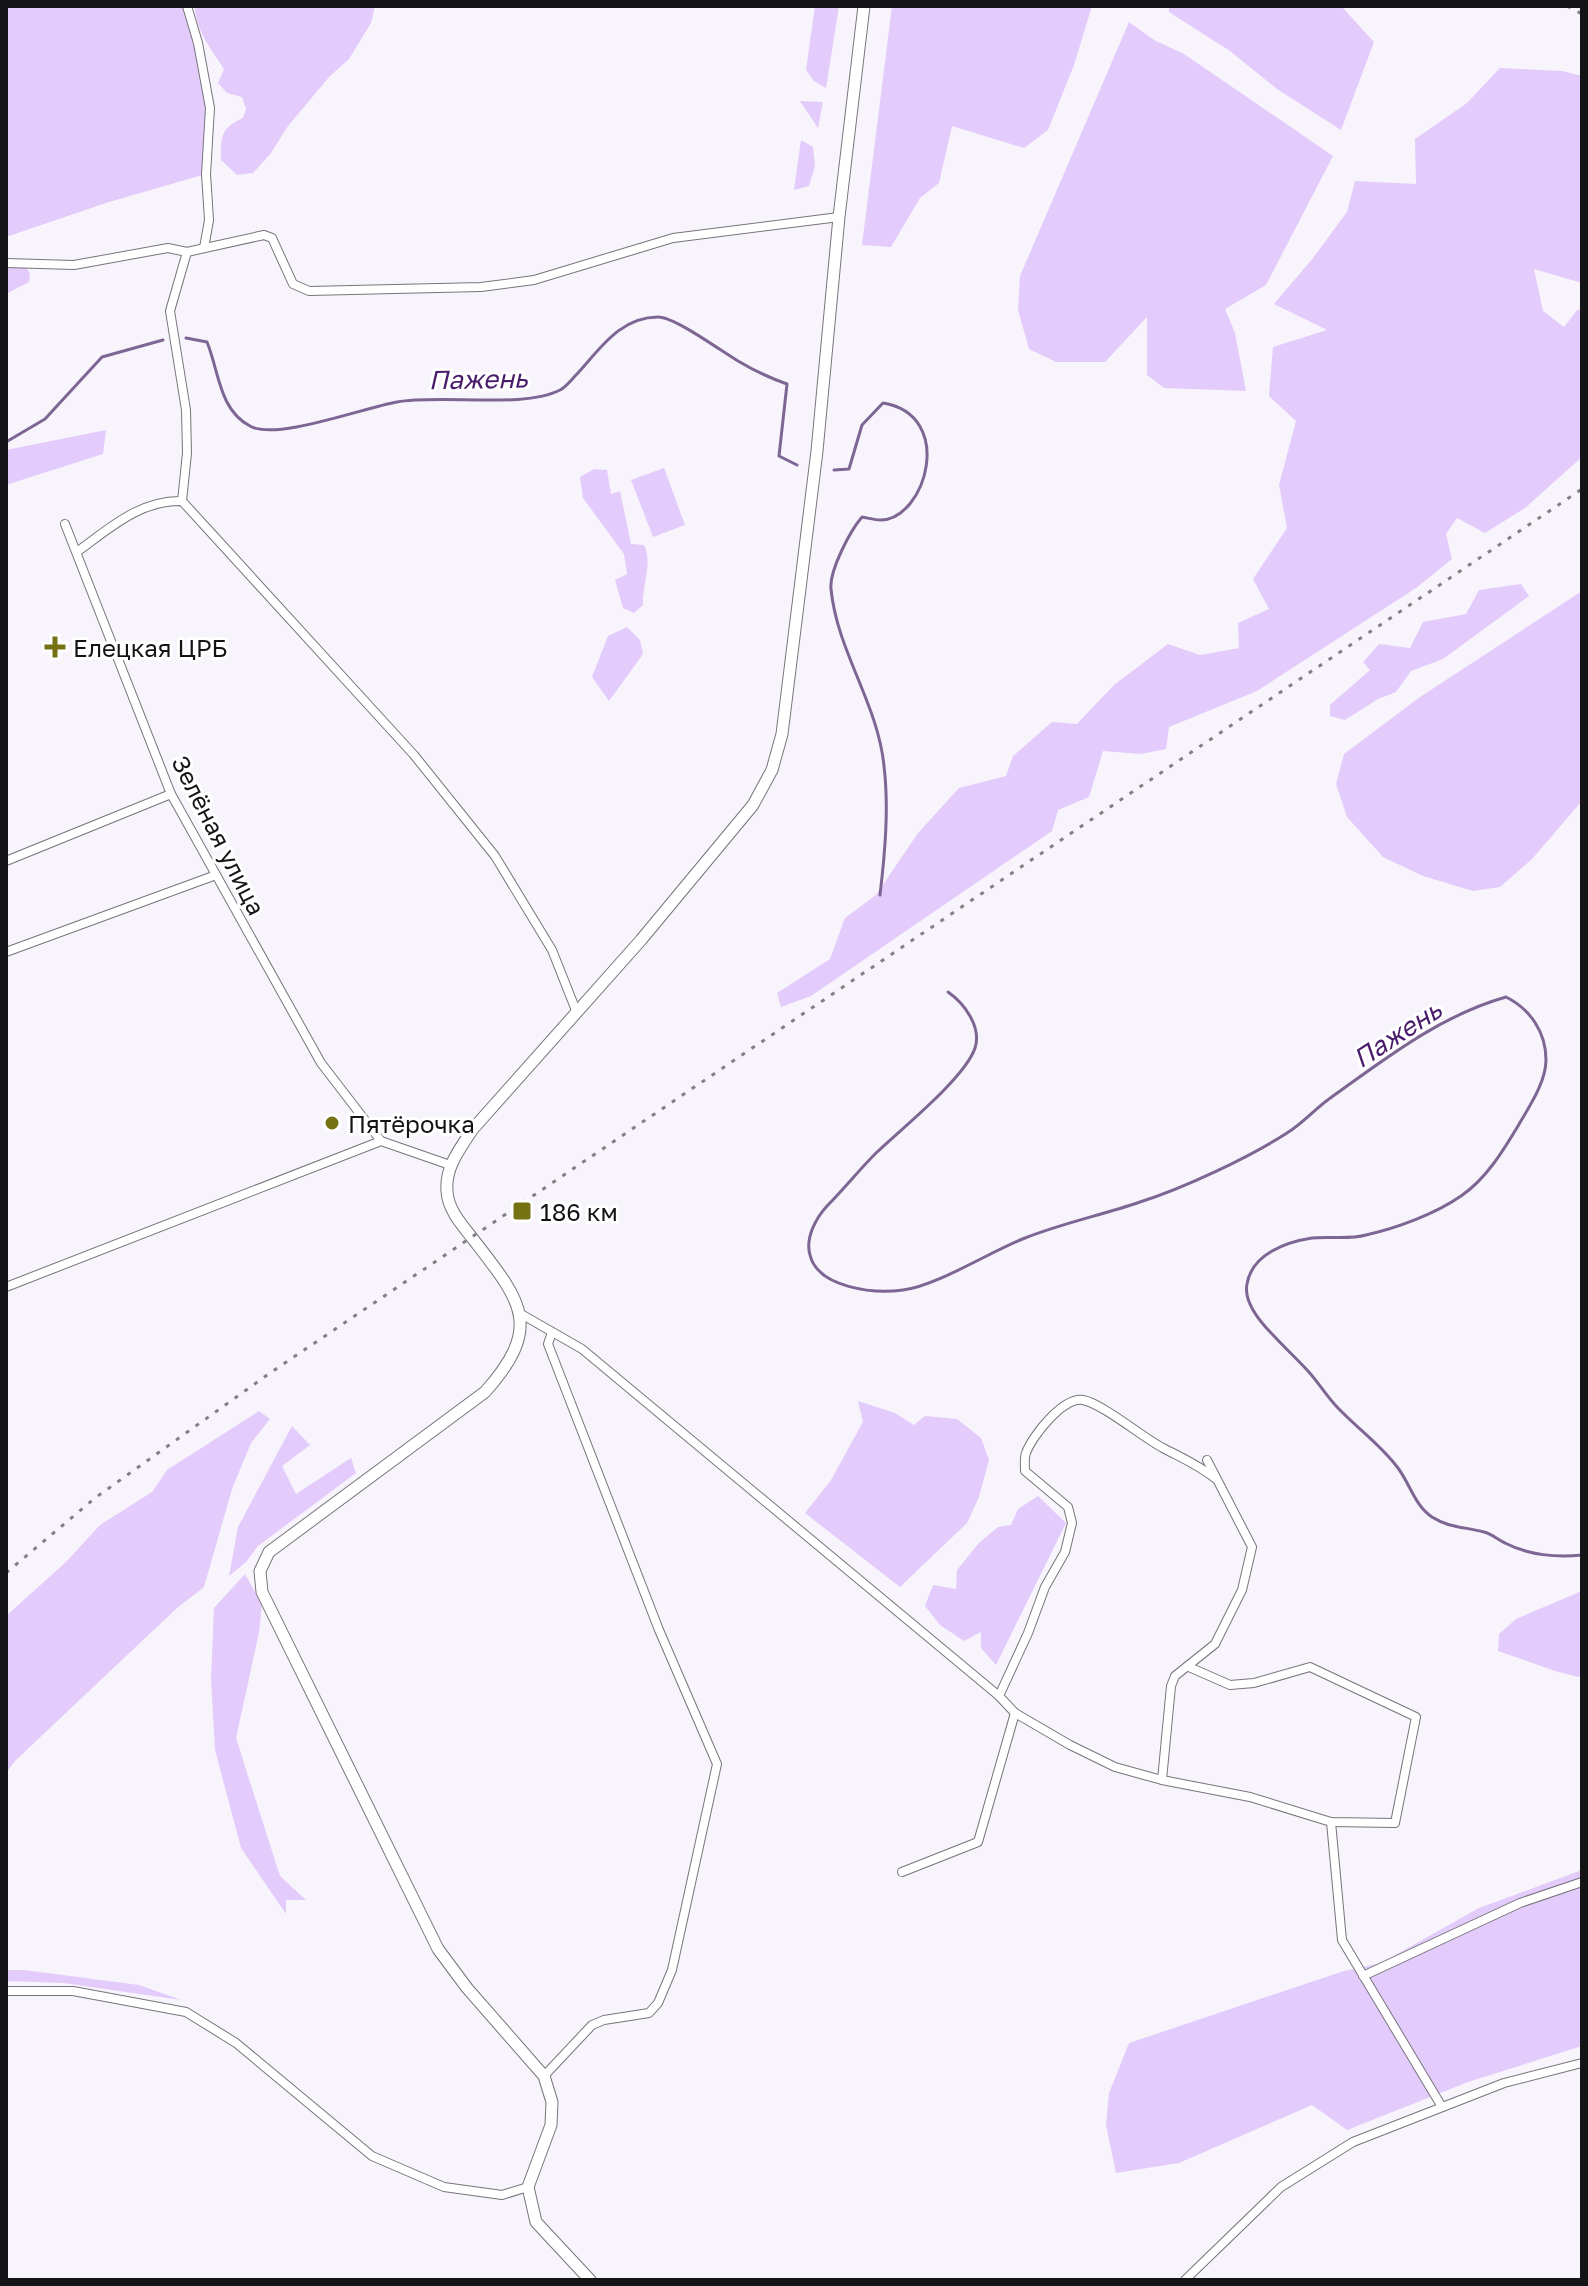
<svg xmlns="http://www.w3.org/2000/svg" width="1588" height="2286" font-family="'Golos Text',sans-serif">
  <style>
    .green { fill: #e3cbfc }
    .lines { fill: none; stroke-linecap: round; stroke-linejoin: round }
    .stream { stroke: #7d6694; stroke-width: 3 }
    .street-casing { stroke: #77747a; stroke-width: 10 }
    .secondary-casing { stroke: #77747a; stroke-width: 13 }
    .street { stroke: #fff; stroke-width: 8 }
    .secondary { stroke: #fff; stroke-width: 11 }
    .rail { stroke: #828085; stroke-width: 3; stroke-dasharray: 4 8; stroke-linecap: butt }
    .poi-dot { fill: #757214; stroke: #fff; stroke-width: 3 }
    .labels { text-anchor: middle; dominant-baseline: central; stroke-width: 6; stroke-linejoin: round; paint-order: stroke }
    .poi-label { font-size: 24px; fill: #141315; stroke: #fff; text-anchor: start }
    .street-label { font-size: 24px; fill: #141315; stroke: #fff }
    .water-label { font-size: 26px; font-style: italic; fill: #491c6b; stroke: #fff }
  </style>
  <rect width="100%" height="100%" fill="#f8f4fc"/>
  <g class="green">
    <path d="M6 6H187L210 108 206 174 109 202 6 237Z"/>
    <path d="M195 6H375L371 23 349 59 330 76 288 126 271 153 253 173 237 175 221 160C221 138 220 128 243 118L246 109 242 97 227 93 218 83 224 69C212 50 195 30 195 6Z"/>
    <path d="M815 6H839L826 88 814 81 806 70Z"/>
    <path d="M892 6H1092L1074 65 1048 130 1024 148 952 126 939 183 920 198 891 247 862 245Z"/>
    <path d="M1169 6H1341L1374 42 1341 130 1277 89 1230 51 1169 12Z"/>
    <path d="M1129 22 1154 40 1184 54 1333 156 1266 285 1225 309 1235 333 1246 391 1164 388 1147 375V317L1105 362H1056L1029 349 1018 310 1020 276Z"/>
    <path d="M1500 68 1562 71 1582 76V283L1534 269 1543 311 1564 327 1578 309 1582 312V457L1525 508 1485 533 1457 518 1446 534 1452 559 1416 588 1257 691 1169 727 1166 749 1141 754 1103 751 1089 797 1058 810 1052 831 811 996 781 1007 777 993 830 959 845 918 876 895 918 833 959 788 1006 776 1013 756 1052 722 1077 724 1114 685 1168 644 1200 655 1239 648 1238 623 1269 609 1253 579 1287 528 1279 485 1296 421 1269 396 1273 347 1327 330 1274 304 1313 258 1347 212 1355 181 1416 184 1415 139 1467 103Z"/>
    <path d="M800 101 823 102 818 128Z"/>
    <path d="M801 140 813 147 815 166 809 186 794 190Z"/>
    <path d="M6 263 23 264 30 273 29 282 6 294Z"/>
    <path d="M106 430 103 454 6 485V450Z"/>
    <path d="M664 468 685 525 653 537 631 480Z"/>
    <path d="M594 469 607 470 611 494 620 491 631 544 644 545C653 563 642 585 643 605L634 613 623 608 615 580 627 574 624 554 583 498 580 477Z"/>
    <path d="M1521 584 1529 596 1443 659 1411 671 1396 692 1378 699 1345 720 1330 716V705L1370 670 1363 662 1379 644 1410 648 1423 622 1466 614 1479 590Z"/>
    <path d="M1582 591V801L1532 859 1500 887 1473 891 1423 876 1383 857 1347 817 1336 784 1344 754 1420 697Z"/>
    <path d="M627 627 640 640 643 654 609 701 592 677 608 636Z"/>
    <path d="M858 1401 895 1413 914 1425 925 1416 957 1419 981 1438 989 1460 979 1497 967 1523 900 1587 805 1513 831 1480 863 1422Z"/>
    <path d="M259 1411 270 1419 251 1443 232 1489 204 1587 177 1608 16 1760 6 1773V1616L66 1562 100 1525 152 1492 167 1470Z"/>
    <path d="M292 1426 310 1445 282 1466 296 1494 351 1458 356 1473 258 1546 246 1562 229 1576 238 1527Z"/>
    <path d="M1038 1496 1066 1523 996 1665 981 1648V1632L964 1641 940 1625 925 1606 933 1585 956 1589 957 1570 979 1543 998 1527 1011 1525 1018 1509Z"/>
    <path d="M245 1574 262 1604 259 1633 236 1738 280 1876 306 1900H286V1914L241 1848 215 1750 211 1679 214 1608Z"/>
    <path d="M1582 1591V1678L1555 1671 1498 1651 1499 1634 1516 1619Z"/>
    <path d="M1582 1870V2046L1468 2082 1347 2130 1312 2105 1179 2163 1116 2173 1106 2125 1109 2093 1129 2043 1344 1971 1381 1963 1479 1908Z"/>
    <path d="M6 1970H24L139 1985 181 2000 64 1983 6 1981Z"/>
  </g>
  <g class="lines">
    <g class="stream">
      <path d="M186 338 207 342C219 371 219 410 250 426 276 441 366 407 397 402 441 394 524 409 560 390 566 387 572 379 577 374 600 349 620 317 658 317 675 317 721 351 738 361 753 370 770 378 787 384L779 456 797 465"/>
      <path d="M6 442 45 419 102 357 163 340"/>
      <path d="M834 470 849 469 862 425 883 403C956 415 926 519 881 520 875 520 868 518 862 517 850 531 829 571 831 589 837 651 878 704 884 766 889 808 885 853 880 895"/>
      <path d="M948 992C964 1003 982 1027 975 1048 965 1078 901 1129 876 1153 859 1170 844 1189 827 1206 816 1218 805 1238 810 1255 818 1288 874 1294 903 1290 937 1286 991 1251 1025 1238 1063 1223 1102 1215 1140 1202 1184 1188 1248 1158 1287 1133 1303 1123 1315 1109 1329 1099 1385 1059 1439 1016 1506 997 1530 1009 1546 1032 1546 1060 1546 1082 1529 1107 1518 1126 1503 1151 1486 1179 1461 1196 1435 1214 1397 1228 1366 1235 1348 1240 1330 1236 1312 1238 1286 1242 1252 1254 1247 1284 1243 1303 1262 1324 1274 1336 1285 1348 1297 1359 1308 1371 1319 1383 1327 1397 1338 1408 1358 1429 1381 1445 1398 1468 1410 1484 1415 1506 1432 1517 1449 1528 1466 1527 1484 1532 1492 1534 1498 1540 1505 1543 1528 1555 1557 1558 1582 1555"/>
    </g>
    <defs>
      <g id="street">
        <path d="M187 6 198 43 210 108 206 174 209 220 204 248"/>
        <path d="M187 252 264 235 272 238 293 284 309 291 481 287 534 280 673 238 839 217"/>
        <path d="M6 263 74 265 168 248 187 252 170 311 186 410 187 453 182 501"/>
        <path d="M65 524 171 794 321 1063 381 1141"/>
        <path d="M78 551C110 528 140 500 182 501L414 755 495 856 552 950 577 1013"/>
        <path d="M6 861 171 794"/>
        <path d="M6 952 216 875"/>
        <path d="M6 1287 381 1141 450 1165"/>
        <path d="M521 1314 582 1349 999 1696 1015 1713 1070 1745 1115 1767 1162 1780 1250 1797 1331 1822 1395 1823 1416 1717 1310 1667 1254 1683 1230 1685 1189 1667"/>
        <path d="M999 1696 1028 1633 1045 1587 1065 1552 1072 1523 1068 1507 1025 1471C1025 1465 1024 1458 1026 1453 1032 1436 1063 1397 1083 1400 1103 1404 1142 1437 1163 1448 1182 1458 1199 1465 1216 1479"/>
        <path d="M1162 1780 1171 1686 1175 1676 1215 1644 1242 1590 1252 1547 1207 1460"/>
        <path d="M1331 1822 1342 1940 1442 2107"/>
        <path d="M902 1872 978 1842 1015 1713"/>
        <path d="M1363 1976 1520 1903 1582 1882"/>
        <path d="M6 1991H73L186 2012 236 2043 372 2156 444 2187 502 2195 528 2187"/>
        <path d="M544 2076 592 2025 604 2020 649 2013 658 2003 672 1970 717 1764 659 1630 548 1344 552 1332"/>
        <path d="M1185 2280 1281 2187 1353 2142 1504 2083 1582 2063"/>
      </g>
      <path id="secondary" d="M590 2280 536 2222 528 2187 551 2125 552 2102 544 2076 467 1988 438 1949 262 1592 260 1571 269 1552 485 1392C544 1326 521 1301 473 1239 462 1225 448 1210 447 1191 445 1167 460 1149 472 1130L641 940 753 805 772 770 782 734 817 451 839 217 864 6"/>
    </defs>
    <use href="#street" class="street-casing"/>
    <use href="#secondary" class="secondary-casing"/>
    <use href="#street" class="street"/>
    <use href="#secondary" class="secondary"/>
    <g class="rail">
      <path d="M1567 6 1582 14"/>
      <path d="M6 1573 95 1498 270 1373 1582 489"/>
    </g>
  </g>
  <g class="poi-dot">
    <path d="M51 635h8v8h8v8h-8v8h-8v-8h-8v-8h8z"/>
    <circle cx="332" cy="1123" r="8"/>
    <rect x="512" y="1201" width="20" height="20" rx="4"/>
  </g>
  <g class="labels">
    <g class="poi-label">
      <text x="73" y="647">Елецкая ЦРБ</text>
      <text x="348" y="1123">Пятёрочка</text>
      <text x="540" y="1211">186 км</text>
    </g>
    <g class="street-label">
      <text transform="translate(219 835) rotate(63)">Зелёная улица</text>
    </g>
    <g class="water-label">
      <text transform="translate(478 379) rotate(-1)">Пажень</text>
      <text transform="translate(1397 1034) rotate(-33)">Пажень</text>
    </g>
  </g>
  <rect width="1588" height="2286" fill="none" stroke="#141315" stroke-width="16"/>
</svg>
